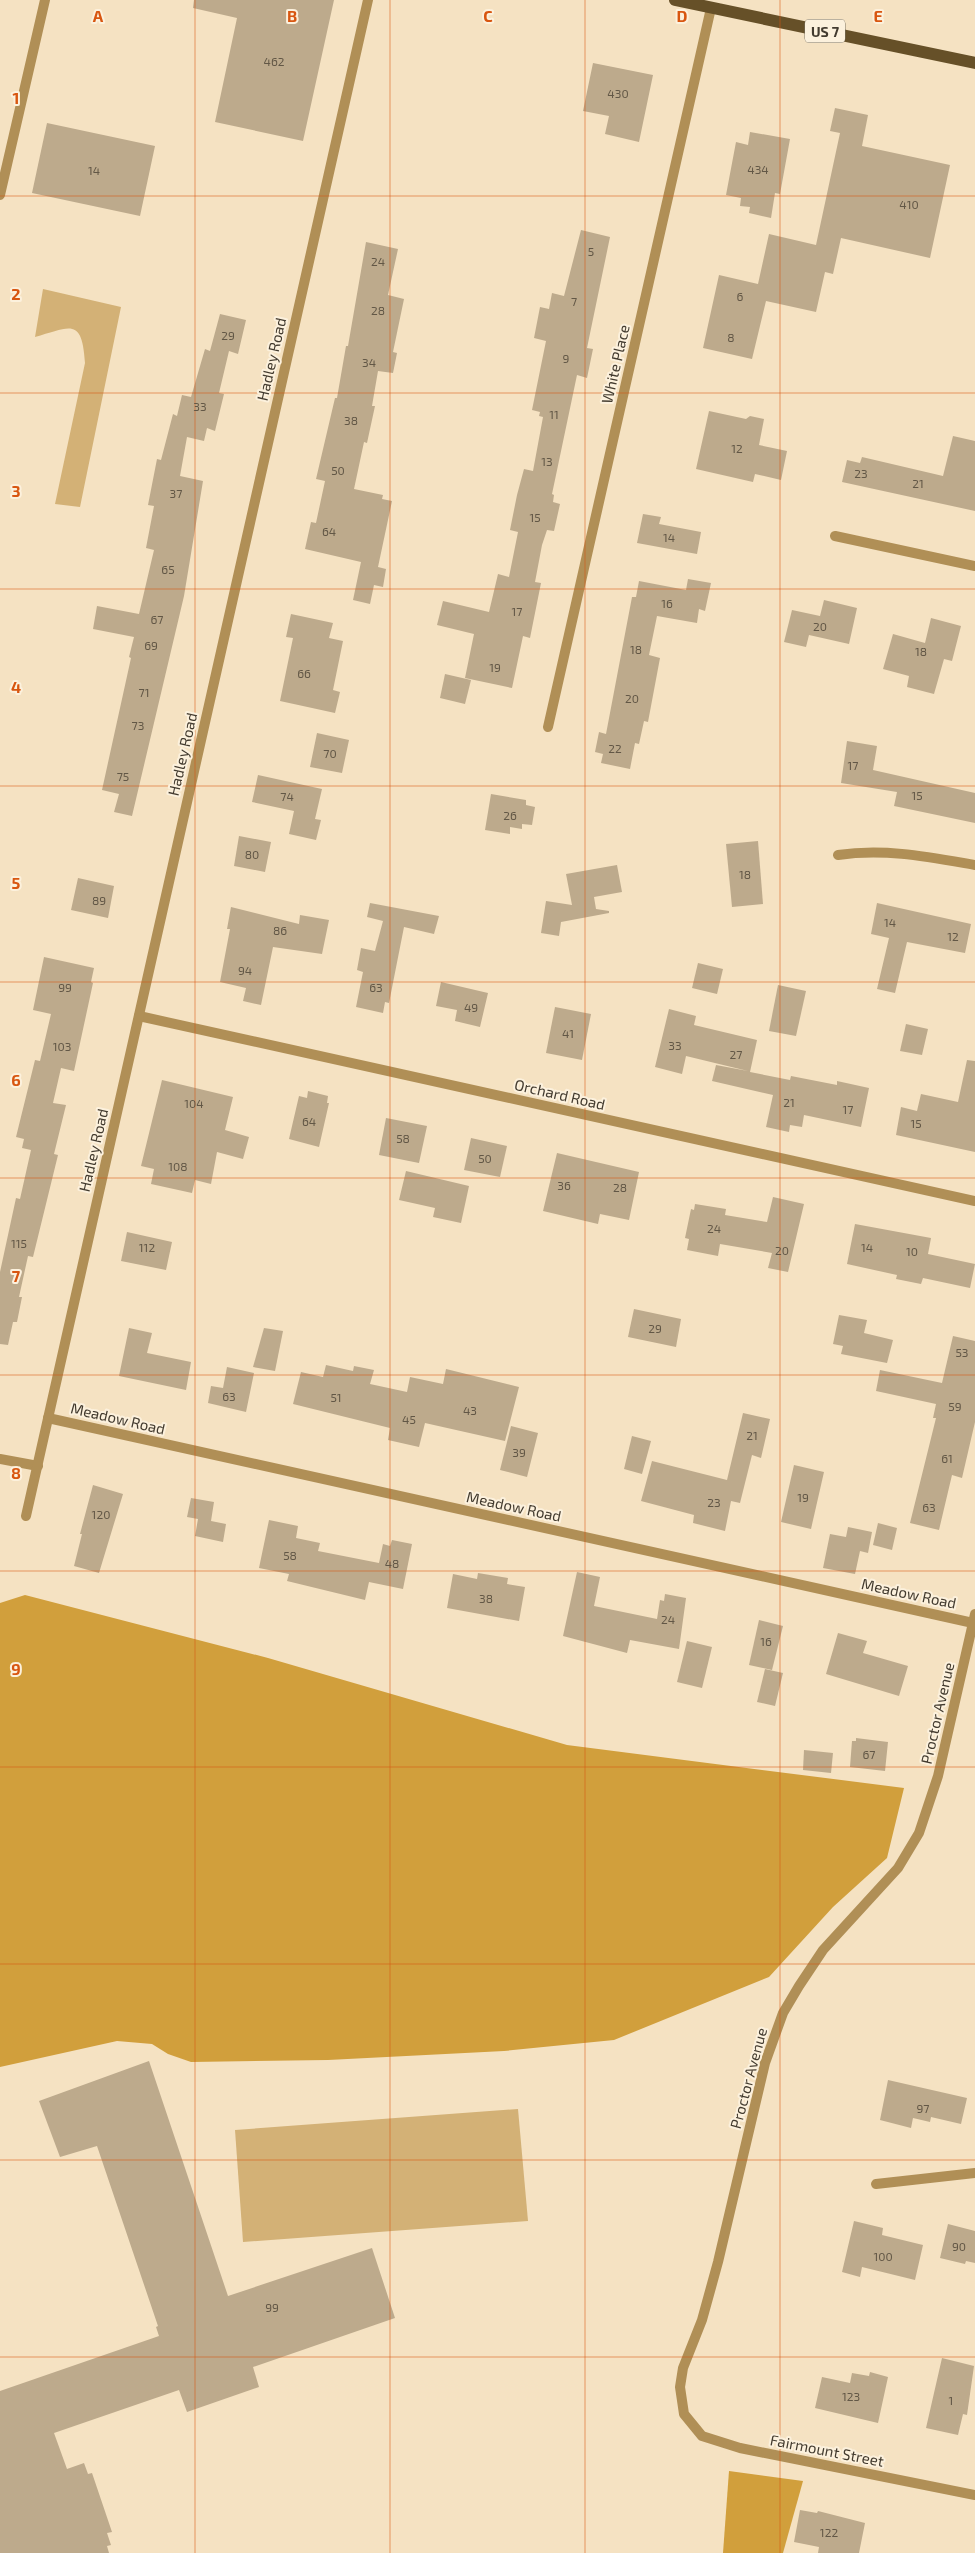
<svg xmlns="http://www.w3.org/2000/svg" width="975" height="2553" font-family="'Exo 2',sans-serif">
  <style>
    .green { fill: #d3b176 }
    .forest { fill: #d19f3c }
    .building { fill: #bdaa8c }
    .lines { fill: none; stroke-linecap: round; stroke-linejoin: round }
    .minor { stroke: #b08f56; stroke-width: 10 }
    .primary { stroke: #665028; stroke-width: 12 }
    .grid { fill: none; stroke: #d85610; stroke-width: 1; stroke-opacity: 0.55 }
    .labels { text-anchor: middle; dominant-baseline: central; stroke-width: 4; stroke-linejoin: round; paint-order: stroke }
    .number-label { font-size: 12px; fill: #625746 }
    .shield { fill: #fcf1dd; stroke: #7a7263; stroke-width: 1 }
    .shield-label { font-size: 14px; font-weight: bold; fill: #433b2f }
    .street-label { font-size: 15px; fill: #433b2f; stroke: #fcf1dd }
    .grid-label { font-size: 16px; text-anchor: middle; font-weight: bold; fill: #d85610; stroke: #fcf1dd; stroke-width: 4; stroke-linejoin: round; paint-order: stroke }
  </style>
  <rect width="100%" height="100%" fill="#f5e2c2"/>
  <g class="green">
    <path d="M43 289 121 307 80 507 55 504 85 363C82 317 71 327 35 337Z"/>
    <path d="M518 2109 528 2221 243 2242 235 2130Z"/>
  </g>
  <g class="forest">
    <path d="M25 1595 268 1658 567 1745 904 1788 887 1858 833 1907 769 1977 614 2040 504 2051 328 2060 191 2062 168 2054 152 2044 117 2041 0 2067V1603Z"/>
    <path d="M729 2471 803 2481 783 2553H723Z"/>
  </g>
  <g class="building">
    <path d="M194 0H334L303 141 215 122 237 18 193 8Z"/>
    <path d="M593 63 653 75 639 142 605 134 609 116 583 111Z"/>
    <path d="M835 108 868 115 862 146 950 165 930 258 841 238 833 274 825 272 816 312 766 301 752 359 703 348 719 275 758 284 769 234 816 245 840 133 830 131Z"/>
    <path d="M47 123 155 146 140 216 32 193Z"/>
    <path d="M750 132 790 139 780 194 775 193 771 218 749 213 750 207 740 206 741 198 726 195 736 142 748 145Z"/>
    <path d="M581 230 610 237 587 348 593 349 587 378 577 375 552 494 554 495 553 502 560 504 554 531 547 530 542 545 535 582 541 583 530 638 523 636 512 688 465 678 474 634 437 625 443 601 489 612 498 574 509 577 518 532 510 530 517 495 524 469 533 471 543 417 539 416 540 412 532 410 546 341 534 338 540 307 549 309 552 293 564 296Z"/>
    <path d="M366 242 398 249 388 295 404 299 393 352 397 353 393 373 378 371 372 406H375L367 443 364 442 354 489 383 495 382 499 392 501 378 567 386 569 383 587 374 585 370 604 353 600 361 562 305 549 311 522 316 523 325 481 316 479 335 398H337L346 346H348Z"/>
    <path d="M220 314 246 320 238 354 229 351 219 393 224 394 215 431 207 428 204 441 187 437 180 476 203 481 184 596 132 816 114 812 119 794 102 790 131 658 129 657 134 637 93 629 97 606 139 614 154 550 146 548 154 506 148 505 157 459 161 460 173 414 177 416 182 395 191 397 205 349 210 351Z"/>
    <path d="M709 411 746 419 750 416 764 419 759 445 787 451 781 480 755 474 753 482 696 469Z"/>
    <path d="M953 436 975 441V511L842 482 847 460 860 463 862 457 943 476Z"/>
    <path d="M643 514 661 517 659 524 701 532 697 554 637 543Z"/>
    <path d="M688 579 711 583 705 611 699 609 697 623 657 616 649 655 660 658 648 722 644 721 639 744 635 743 630 769 601 763 603 754 595 752 599 732 606 734 632 597H636L639 581 686 590Z"/>
    <path d="M824 600 857 608 849 644 809 635 806 647 784 642 792 610 820 616Z"/>
    <path d="M291 614 333 623 329 638 343 641 333 690 340 692 335 713 280 701 293 638 286 637Z"/>
    <path d="M931 618 961 626 952 661 944 659 934 694 907 687 909 676 883 669 893 634 925 643Z"/>
    <path d="M445 674 471 680 465 704 440 698Z"/>
    <path d="M317 733 349 740 342 773 310 767Z"/>
    <path d="M847 741 877 746 873 770 975 793V823L894 806 897 792 841 783Z"/>
    <path d="M258 775 322 789 315 819 321 820 316 840 289 834 294 811 252 802Z"/>
    <path d="M491 794 526 800V805L535 807 532 825 522 824V829L510 827V834L485 830Z"/>
    <path d="M239 836 271 842 265 872 234 866Z"/>
    <path d="M758 841 763 904 732 907 726 844Z"/>
    <path d="M617 865 622 892 594 897 596 909 609 911V913L561 922 559 936 541 933 546 901 572 905 566 874Z"/>
    <path d="M78 878 114 886 108 918 71 910Z"/>
    <path d="M370 903 439 916 434 934 404 927 389 1003 385 1002 383 1013 356 1007 363 972 357 970 361 948 375 951 383 921 367 917Z"/>
    <path d="M877 903 971 924 965 953 907 942 895 993 877 989 889 938 871 934Z"/>
    <path d="M231 907 299 924 300 915 329 920 322 954 273 947 261 1005 243 1001 246 988 220 982 230 929H227Z"/>
    <path d="M44 957 94 968 91 982 93 983 74 1071 61 1068 53 1103 66 1105 54 1154 58 1155 33 1257 28 1256 19 1297H22L17 1322H13L8 1345 0 1344V1272L16 1198 20 1199 31 1150 22 1148 24 1139 16 1137 35 1060 40 1061 51 1014 33 1010Z"/>
    <path d="M698 963 723 969 717 994 692 988Z"/>
    <path d="M441 982 488 993 480 1027 455 1021 457 1010 436 1006Z"/>
    <path d="M778 985 806 991 796 1036 769 1031Z"/>
    <path d="M555 1007 591 1014 582 1060 546 1053Z"/>
    <path d="M669 1009 696 1016 694 1025 757 1040 750 1072 790 1080 791 1076 837 1085V1081L869 1088 861 1127 804 1115 802 1127 790 1125 789 1132 766 1127 773 1095 712 1081 716 1065 748 1071 686 1056 682 1074 655 1067Z"/>
    <path d="M906 1024 928 1029 922 1055 900 1051Z"/>
    <path d="M967 1060 975 1061V1152L896 1135 901 1107 917 1111 921 1094 958 1102Z"/>
    <path d="M162 1080 233 1097 225 1130 249 1137 243 1159 217 1152 211 1184 195 1180 192 1193 151 1184 154 1169 141 1166Z"/>
    <path d="M308 1091 328 1096 327 1103H329L319 1147 289 1139 299 1096 307 1098Z"/>
    <path d="M386 1118 427 1126 419 1163 379 1155Z"/>
    <path d="M471 1138 507 1146 500 1177 464 1170Z"/>
    <path d="M557 1153 639 1172 629 1220 600 1214 598 1224 543 1211Z"/>
    <path d="M406 1171 469 1186 461 1223 433 1217 435 1208 399 1200Z"/>
    <path d="M773 1197 804 1204 788 1272 768 1268 772 1253 720 1244 718 1256 687 1250 689 1239 685 1238 691 1209 694 1210 695 1204 726 1209 725 1215 767 1222Z"/>
    <path d="M855 1224 931 1238 928 1254 975 1264 970 1288 923 1278 921 1284 896 1279 897 1275 847 1264Z"/>
    <path d="M127 1232 172 1242 166 1270 121 1261Z"/>
    <path d="M634 1309 681 1319 676 1347 628 1337Z"/>
    <path d="M839 1315 867 1320 864 1333 893 1340 887 1363 841 1354 843 1346 833 1344Z"/>
    <path d="M129 1328 152 1333 147 1353 191 1362 186 1390 119 1376Z"/>
    <path d="M264 1328 283 1331 275 1371 253 1367Z"/>
    <path d="M953 1336 975 1341V1422L962 1478 952 1475 939 1530 910 1523 936 1418H933L936 1404 876 1391 880 1370 942 1383Z"/>
    <path d="M326 1365 353 1371 354 1366 374 1370 370 1384 407 1392 410 1377 443 1384 446 1369 519 1387 505 1441 425 1423 419 1447 388 1440 390 1428 293 1404 301 1372 323 1377Z"/>
    <path d="M227 1367 254 1373 246 1412 208 1403 211 1386 223 1388Z"/>
    <path d="M743 1413 770 1419 761 1458 752 1455 740 1503 731 1501 725 1531 693 1523 694 1515 641 1501 652 1461 727 1480Z"/>
    <path d="M511 1426 538 1433 527 1477 500 1470Z"/>
    <path d="M632 1436 651 1441 642 1474 624 1469Z"/>
    <path d="M794 1465 824 1472 811 1529 781 1522Z"/>
    <path d="M93 1485 123 1494 99 1573 74 1566 82 1534H80Z"/>
    <path d="M191 1498 214 1502 211 1521 226 1524 223 1542 195 1536 198 1519 187 1517Z"/>
    <path d="M269 1520 298 1526 296 1538 320 1543 318 1551 379 1563 383 1544 390 1546 392 1540 412 1544 403 1589 369 1582 365 1600 287 1581 289 1574 259 1568Z"/>
    <path d="M878 1523 897 1528 892 1550 873 1545Z"/>
    <path d="M848 1527 872 1532 868 1553 860 1551 855 1574 823 1568 830 1534 846 1537Z"/>
    <path d="M577 1572 600 1577 594 1606 657 1619 660 1600 664 1601 665 1594 686 1598 679 1649 630 1640 627 1653 563 1636Z"/>
    <path d="M478 1573 508 1578 507 1584 525 1587 519 1621 447 1608 453 1574 477 1579Z"/>
    <path d="M759 1620 783 1626 772 1670 749 1665Z"/>
    <path d="M838 1633 867 1641 863 1653 908 1666 899 1696 826 1674Z"/>
    <path d="M687 1641 712 1647 702 1688 677 1682Z"/>
    <path d="M765 1669 783 1673 775 1706 757 1702Z"/>
    <path d="M856 1738 888 1742 885 1771 850 1767 852 1741H856Z"/>
    <path d="M804 1750 833 1753 831 1773 803 1770Z"/>
    <path d="M149 2061 228 2296 372 2248 395 2318 253 2367 259 2387 187 2412 179 2390 54 2433 67 2469 84 2463 88 2474 92 2473 112 2532 107 2533 111 2545 107 2546 109 2553H0V2391L159 2336 156 2327 158 2326 97 2146 60 2157 39 2101Z"/>
    <path d="M888 2080 967 2098 961 2124 931 2117 930 2122 913 2118 911 2128 880 2120Z"/>
    <path d="M854 2221 883 2228 882 2235 923 2245 915 2280 862 2267 860 2277 842 2272Z"/>
    <path d="M948 2224 975 2231V2263L966 2261 965 2264 940 2258Z"/>
    <path d="M942 2358 974 2366 967 2415 963 2414 958 2435 926 2428Z"/>
    <path d="M870 2372 888 2377 878 2423 815 2408 822 2377 850 2383 852 2373 869 2376Z"/>
    <path d="M800 2510 817 2513 818 2511 865 2523 859 2553H818L819 2547 794 2542Z"/>
  </g>
  <g class="lines">
    <g class="minor">
      <path d="M0 195 45 0"/>
      <path d="M835 536 975 566"/>
      <path d="M548 727 711 8"/>
      <path d="M838 855C885 848 929 857 975 865"/>
      <path d="M139 1016 975 1201"/>
      <path d="M48 1418 973 1623"/>
      <path d="M0 1459 38 1466"/>
      <path d="M26 1516 368 0"/>
      <path d="M975 1614 938 1776 919 1833 898 1868 823 1950 799 1986 783 2013 765 2063 718 2262 702 2320 683 2368 680 2387 684 2414 702 2436 740 2448 975 2495"/>
      <path d="M876 2184 975 2173"/>
    </g>
    <path class="primary" d="M675 0 975 63"/>
  </g>
  <path class="grid" d="M195 0V2553M390 0V2553M585 0V2553M780 0V2553M0 196H975M0 393H975M0 589H975M0 786H975M0 982H975M0 1178H975M0 1375H975M0 1571H975M0 1767H975M0 1964H975M0 2160H975M0 2357H975"/>
  <g class="labels">
    <g class="number-label">
      <text x="274" y="61">462</text>
      <text x="618" y="93">430</text>
      <text x="758" y="169">434</text>
      <text x="94" y="170">14</text>
      <text x="909" y="204">410</text>
      <text x="591" y="251">5</text>
      <text x="378" y="261">24</text>
      <text x="740" y="296">6</text>
      <text x="574" y="301">7</text>
      <text x="378" y="310">28</text>
      <text x="228" y="335">29</text>
      <text x="731" y="337">8</text>
      <text x="566" y="358">9</text>
      <text x="369" y="362">34</text>
      <text x="200" y="406">33</text>
      <text x="554" y="414">11</text>
      <text x="351" y="420">38</text>
      <text x="737" y="448">12</text>
      <text x="547" y="461">13</text>
      <text x="338" y="470">50</text>
      <text x="861" y="473">23</text>
      <text x="918" y="483">21</text>
      <text x="176" y="493">37</text>
      <text x="535" y="517">15</text>
      <text x="329" y="531">64</text>
      <text x="669" y="537">14</text>
      <text x="168" y="569">65</text>
      <text x="667" y="603">16</text>
      <text x="517" y="611">17</text>
      <text x="157" y="619">67</text>
      <text x="820" y="626">20</text>
      <text x="151" y="645">69</text>
      <text x="636" y="649">18</text>
      <text x="921" y="651">18</text>
      <text x="495" y="667">19</text>
      <text x="304" y="673">66</text>
      <text x="144" y="692">71</text>
      <text x="632" y="698">20</text>
      <text x="138" y="725">73</text>
      <text x="615" y="748">22</text>
      <text x="330" y="753">70</text>
      <text x="853" y="765">17</text>
      <text x="123" y="776">75</text>
      <text x="917" y="795">15</text>
      <text x="287" y="796">74</text>
      <text x="510" y="815">26</text>
      <text x="252" y="854">80</text>
      <text x="745" y="874">18</text>
      <text x="99" y="900">89</text>
      <text x="890" y="922">14</text>
      <text x="280" y="930">86</text>
      <text x="953" y="936">12</text>
      <text x="245" y="970">94</text>
      <text x="65" y="987">99</text>
      <text x="376" y="987">63</text>
      <text x="471" y="1007">49</text>
      <text x="568" y="1033">41</text>
      <text x="675" y="1045">33</text>
      <text x="62" y="1046">103</text>
      <text x="736" y="1054">27</text>
      <text x="789" y="1102">21</text>
      <text x="194" y="1103">104</text>
      <text x="848" y="1109">17</text>
      <text x="309" y="1121">64</text>
      <text x="916" y="1123">15</text>
      <text x="403" y="1138">58</text>
      <text x="485" y="1158">50</text>
      <text x="178" y="1166">108</text>
      <text x="564" y="1185">36</text>
      <text x="620" y="1187">28</text>
      <text x="714" y="1228">24</text>
      <text x="19" y="1243">115</text>
      <text x="147" y="1247">112</text>
      <text x="867" y="1247">14</text>
      <text x="782" y="1250">20</text>
      <text x="912" y="1251">10</text>
      <text x="655" y="1328">29</text>
      <text x="962" y="1352">53</text>
      <text x="229" y="1396">63</text>
      <text x="336" y="1397">51</text>
      <text x="955" y="1406">59</text>
      <text x="470" y="1410">43</text>
      <text x="409" y="1419">45</text>
      <text x="752" y="1435">21</text>
      <text x="519" y="1452">39</text>
      <text x="947" y="1458">61</text>
      <text x="803" y="1497">19</text>
      <text x="714" y="1502">23</text>
      <text x="929" y="1507">63</text>
      <text x="101" y="1514">120</text>
      <text x="290" y="1555">58</text>
      <text x="392" y="1563">48</text>
      <text x="486" y="1598">38</text>
      <text x="668" y="1619">24</text>
      <text x="766" y="1641">16</text>
      <text x="869" y="1754">67</text>
      <text x="923" y="2108">97</text>
      <text x="959" y="2246">90</text>
      <text x="883" y="2256">100</text>
      <text x="272" y="2307">99</text>
      <text x="851" y="2396">123</text>
      <text x="951" y="2400">1</text>
      <text x="829" y="2532">122</text>
    </g>
    <rect class="shield" x="805" y="19.5" width="40" height="23" rx="4"/>
    <g class="shield-label">
      <text x="825" y="31">US 7</text>
    </g>
    <g class="street-label">
      <text transform="translate(271 359) rotate(-77)">Hadley Road</text>
      <text transform="translate(615 364) rotate(-77)">White Place</text>
      <text transform="translate(182 754) rotate(-77)">Hadley Road</text>
      <text transform="translate(560 1094) rotate(13)">Orchard Road</text>
      <text transform="translate(93 1150) rotate(-77)">Hadley Road</text>
      <text transform="translate(118 1418) rotate(13)">Meadow Road</text>
      <text transform="translate(514 1506) rotate(12)">Meadow Road</text>
      <text transform="translate(909 1593) rotate(12)">Meadow Road</text>
      <text transform="translate(937 1713) rotate(-77)">Proctor Avenue</text>
      <text transform="translate(748 2078) rotate(-75)">Proctor Avenue</text>
      <text transform="translate(827 2450) rotate(11)">Fairmount Street</text>
    </g>
  </g>
  <g class="grid-label">
    <text x="98" y="22">A</text>
    <text x="292" y="22">B</text>
    <text x="488" y="22">C</text>
    <text x="682" y="22">D</text>
    <text x="878" y="22">E</text>
    <text x="16" y="104">1</text>
    <text x="16" y="300">2</text>
    <text x="16" y="497">3</text>
    <text x="16" y="693">4</text>
    <text x="16" y="889">5</text>
    <text x="16" y="1086">6</text>
    <text x="16" y="1282">7</text>
    <text x="16" y="1479">8</text>
    <text x="16" y="1675">9</text>
  </g>
</svg>
